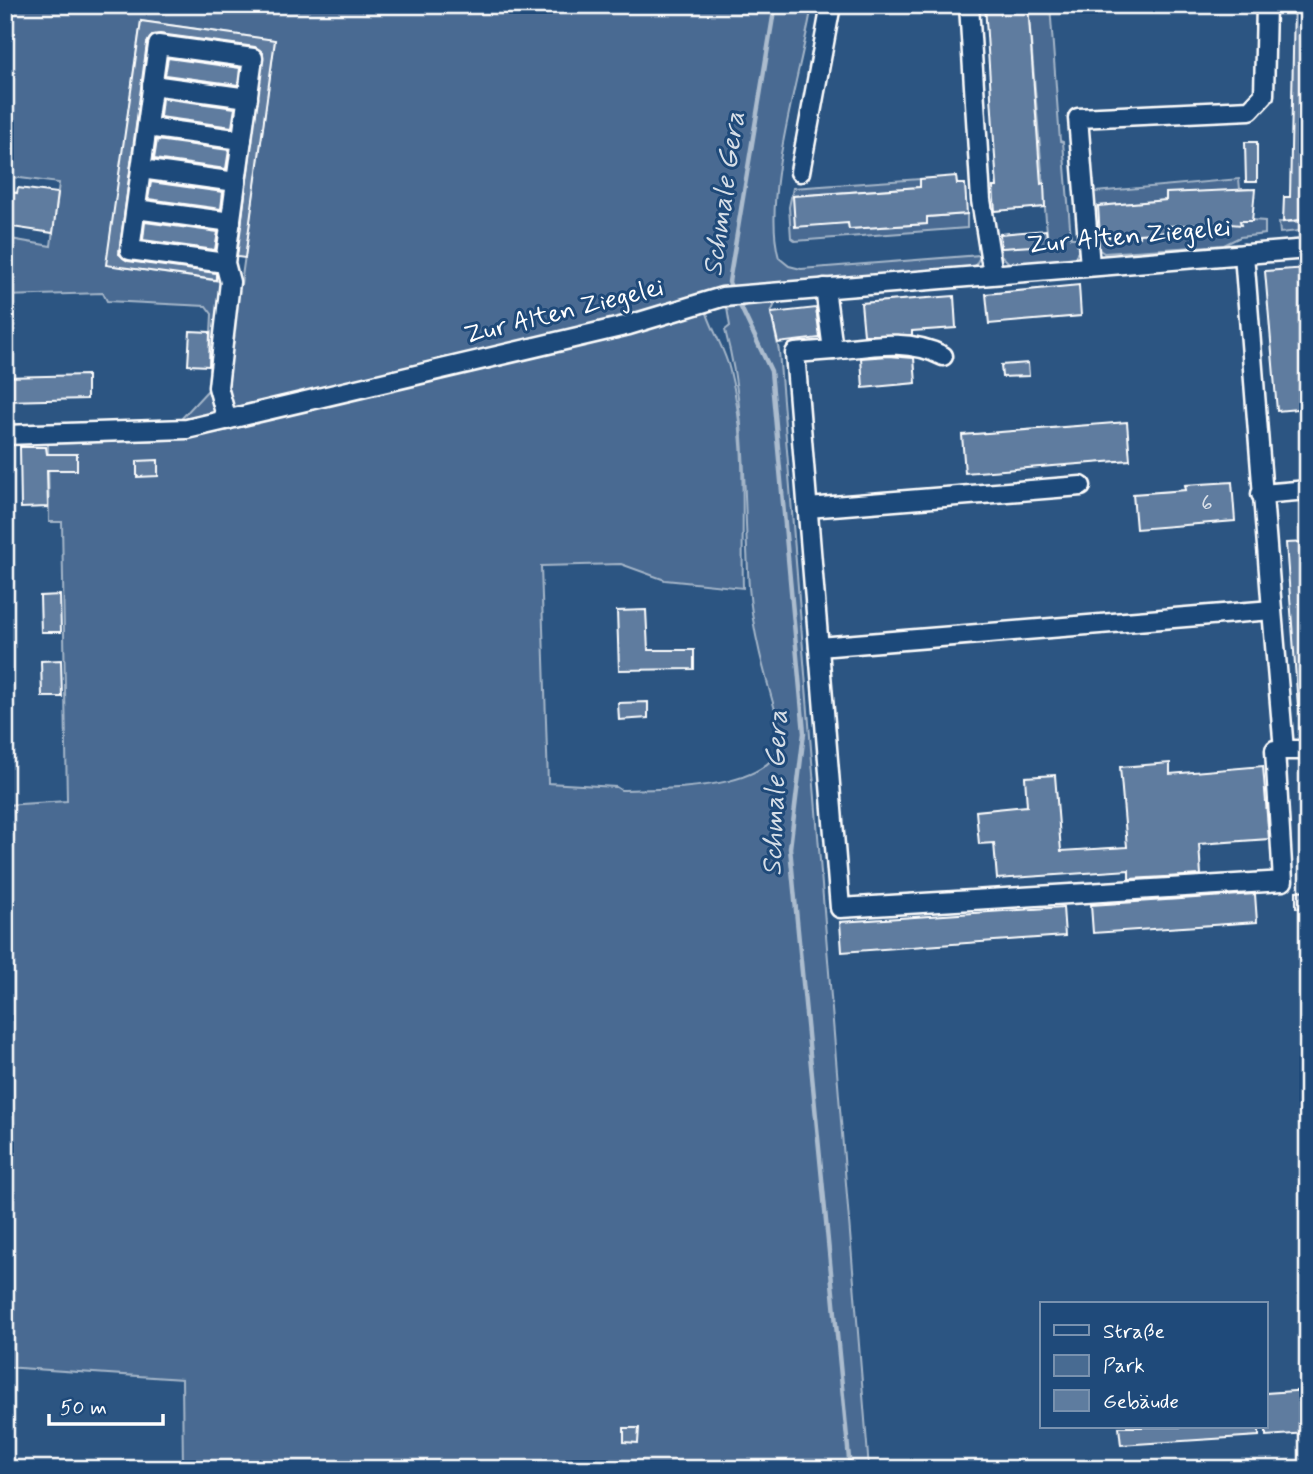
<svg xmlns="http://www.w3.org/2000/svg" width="1313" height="1474" font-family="Mynerve,sans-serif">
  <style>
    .green { fill: #486b92; stroke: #a4b5c8; stroke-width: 2; fill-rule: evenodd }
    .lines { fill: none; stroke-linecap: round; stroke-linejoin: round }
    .stream { stroke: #acbcce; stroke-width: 4.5 }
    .building { fill: #5e7c9f; stroke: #fff; stroke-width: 2 }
    .minor-casing { stroke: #fff; stroke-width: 23 }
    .minor { stroke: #1f4a7a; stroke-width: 18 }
    .labels { text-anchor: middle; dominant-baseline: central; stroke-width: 6; stroke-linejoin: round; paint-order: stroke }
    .number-label { font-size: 23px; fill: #d7dee7 }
    .street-label { font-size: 26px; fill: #fff; stroke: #1f4a7a }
    .water-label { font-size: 28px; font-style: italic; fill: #d5dde6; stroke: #1f4a7a }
  </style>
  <rect width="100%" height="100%" fill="#2c5582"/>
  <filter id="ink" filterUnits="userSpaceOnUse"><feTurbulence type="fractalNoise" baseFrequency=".0143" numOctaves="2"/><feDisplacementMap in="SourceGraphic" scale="14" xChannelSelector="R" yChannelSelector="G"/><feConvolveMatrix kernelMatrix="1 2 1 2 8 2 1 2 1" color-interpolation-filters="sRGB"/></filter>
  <g filter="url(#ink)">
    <g class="green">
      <path d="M5 5H812C801 73 761 196 779 258L789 266 801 269 981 255 974 268 703 296C706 322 724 345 730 371 748 440 741 517 743 588L665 580 621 564 541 566 548 783 616 787 621 790C664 788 781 793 782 734 768 685 753 638 749 587 743 500 748 415 725 330L730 326 727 308 776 301 771 313 779 351C811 723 838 1096 869 1469H183L182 1379 5 1367V805L67 801 62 522H49L48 444 168 440 180 420 208 390 212 314 206 306 107 301 103 293 5 296V238L51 246 59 183 5 176ZM141 21 275 40 241 284 107 265Z"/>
      <path d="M1028 5H1050L1060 141 1063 142 1071 238H1079L1081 246 1075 257 1011 265 1001 255V248L1048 244Z"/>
      <path d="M920 179V187L793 196 848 223 849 229 927 224V217L967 214V228L795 241 791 238 789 207 793 188Z"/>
      <path d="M1239 179 1240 189H1249L1252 220 1265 221V234L1240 237 1224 245 1104 253 1095 247 1090 186 1094 182 1095 192Z"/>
      <path d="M1299 219H1308V230L1280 233 1279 222H1298Z"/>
    </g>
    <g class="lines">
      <g class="stream">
        <path d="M732 290 729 282 775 5"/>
        <path d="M738 301 771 371 804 733 790 848 850 1469"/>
      </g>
    </g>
    <g class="building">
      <path d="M985 5H1028L1041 184 1044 183 1045 207 995 211 993 187H997Z"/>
      <path d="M1294 5H1308V219L1283 222 1284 197H1290Z"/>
      <path d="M141 21 275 40 245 258 237 257 263 53 255 47 160 34 153 35 147 43 119 254 128 261 216 273V280L106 265Z"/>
      <path d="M168 58 240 68 238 85 165 75Z"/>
      <path d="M162 98 235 108 232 127 160 117Z"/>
      <path d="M157 140 229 150 226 169 154 159Z"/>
      <path d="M1245 142H1257V182H1246Z"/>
      <path d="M956 176 957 184H965L967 214 927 217V224L849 229 848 223 795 227 793 196 920 187V179Z"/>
      <path d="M151 182 223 192 221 209 148 199Z"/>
      <path d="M18 188 58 193 53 233 5 226V191L17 193Z"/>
      <path d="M1255 189 1252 221H1240L1241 225 1218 223 1170 226V232L1139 234V237H1100L1098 206 1166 200V193Z"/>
      <path d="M145 222 218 232 215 250 143 240Z"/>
      <path d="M1046 230 1048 245 1001 248 1000 234Z"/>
      <path d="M1308 268V301L1303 302 1308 408 1277 411 1265 271Z"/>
      <path d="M1079 285 1081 316 989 324 986 294Z"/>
      <path d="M954 296 956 328 912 331V335H864L861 303Z"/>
      <path d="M816 308 820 338 778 343 771 313Z"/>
      <path d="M190 331 210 332 209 366 188 365Z"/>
      <path d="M889 356 914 358 916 383 863 388 861 358Z"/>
      <path d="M1028 363 1029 376 1002 377 1001 365Z"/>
      <path d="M87 375V399L5 401V377Z"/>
      <path d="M1127 422 1130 460 965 473 962 435Z"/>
      <path d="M20 447H46L47 454H77V470H47L48 507 21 508Z"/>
      <path d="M158 460V476L137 477V461Z"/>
      <path d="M1232 482 1235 521 1136 529 1133 494 1186 490 1185 485Z"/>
      <path d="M1308 542V705L1298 706 1286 543Z"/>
      <path d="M60 595 61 632H41L40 596Z"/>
      <path d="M646 610 648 650H694V669L619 670 617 611Z"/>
      <path d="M61 660 62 697H42L41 661Z"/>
      <path d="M648 702V718L619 720 618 703Z"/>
      <path d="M1170 763V774L1263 766 1269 839 1199 844 1201 875 1129 879V870L997 879 994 843 979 844 976 811 1027 806 1025 777 1055 775 1061 851 1127 847 1120 767Z"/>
      <path d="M1308 890V907L1296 908V891Z"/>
      <path d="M1255 894 1257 922 1093 933 1091 905Z"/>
      <path d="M1063 907 1065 936 842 952 840 922Z"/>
      <path d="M1308 1390V1433L1266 1436V1393Z"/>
      <path d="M1119 1427H1259V1436L1121 1445Z"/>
      <path d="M624 1428H639L638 1443 624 1442Z"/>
    </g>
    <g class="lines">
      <defs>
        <g id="minor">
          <path d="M969 5 981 200 993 274"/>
          <path d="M152 85 248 98"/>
          <path d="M147 127 242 140"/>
          <path d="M141 169 236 182"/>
          <path d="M800 172 831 5"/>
          <path d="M136 209 231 222"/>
          <path d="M1244 254 1272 610"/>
          <path d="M225 263 130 250 158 45 253 58 225 263 230 282 218 387 227 420"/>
          <path d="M1090 266 1078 118 1250 110 1264 95 1266 5"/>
          <path d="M825 288 833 350 795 353 840 908 1283 881 1275 750H1308"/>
          <path d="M833 350C871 346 908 338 943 356"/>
          <path d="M5 435 187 429 629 325 722 297 1308 249"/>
          <path d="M1261 494 1308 490"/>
          <path d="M808 508 1081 486"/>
          <path d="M819 647 1272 610 1284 750"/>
        </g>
      </defs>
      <use href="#minor" class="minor-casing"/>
      <use href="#minor" class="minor"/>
    </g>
  </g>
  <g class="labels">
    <g class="number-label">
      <text x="1207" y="504">6</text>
    </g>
    <g class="street-label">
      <text transform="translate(1129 237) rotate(-5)">Zur Alten Ziegelei</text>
      <text transform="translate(564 312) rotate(-14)">Zur Alten Ziegelei</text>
    </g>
    <g class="water-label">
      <text transform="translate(725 194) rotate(-82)">Schmale Gera</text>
      <text transform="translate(776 793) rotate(-88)">Schmale Gera</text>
    </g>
  </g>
  <rect width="1313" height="1474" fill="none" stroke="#1f4a7a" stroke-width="28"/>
  <rect x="14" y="14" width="1285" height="1446" fill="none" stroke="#fff" stroke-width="2.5" filter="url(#ink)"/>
  <rect x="1040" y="1302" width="228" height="126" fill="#1f4a7a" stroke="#7992af" stroke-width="2"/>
  <rect x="1054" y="1325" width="35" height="10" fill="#1f4a7a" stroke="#7992af" stroke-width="2"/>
  <text x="1103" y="1338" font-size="21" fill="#ffffff">Straße</text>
  <rect x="1054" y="1355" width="35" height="21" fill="#486b92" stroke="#7992af" stroke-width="2"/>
  <text x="1103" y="1372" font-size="21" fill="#ffffff">Park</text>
  <rect x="1054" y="1390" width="35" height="21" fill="#5e7c9f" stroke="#7992af" stroke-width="2"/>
  <text x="1103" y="1408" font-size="21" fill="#ffffff">Gebäude</text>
  <path d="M49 1414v10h114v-10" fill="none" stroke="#ffffff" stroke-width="3.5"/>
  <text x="60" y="1414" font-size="21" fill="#ffffff" stroke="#1f4a7a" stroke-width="5" paint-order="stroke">50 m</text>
</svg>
